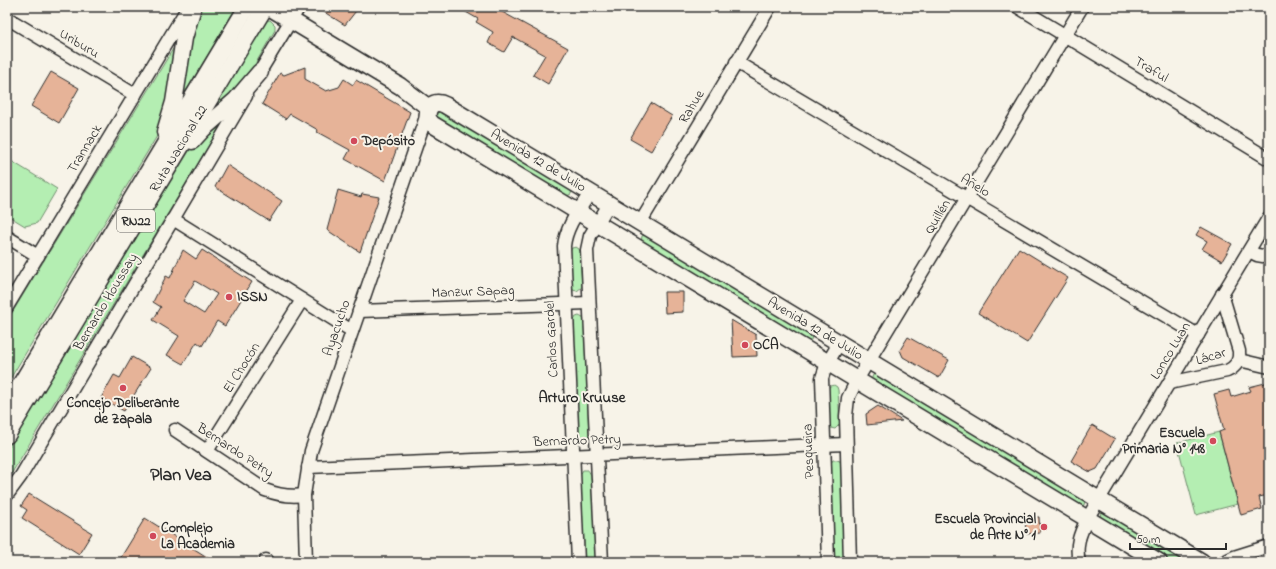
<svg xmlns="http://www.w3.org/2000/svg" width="1276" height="569" font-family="'Indie Flower',sans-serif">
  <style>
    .green { fill: #b4eeb2; stroke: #708c6e }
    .building { fill: #e6b398; stroke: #2b2b2b; fill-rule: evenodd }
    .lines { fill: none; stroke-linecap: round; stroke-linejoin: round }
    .minor-casing { stroke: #2b2b2b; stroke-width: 15 }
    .major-casing { stroke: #2b2b2b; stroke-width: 19 }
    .minor { stroke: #f7f3e8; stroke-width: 12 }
    .major { stroke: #f7f3e8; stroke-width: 16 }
    .poi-dot { fill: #d1495b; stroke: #f7f3e8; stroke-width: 1.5 }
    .labels { text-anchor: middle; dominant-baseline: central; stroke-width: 4; stroke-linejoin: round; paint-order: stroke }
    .shield { fill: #f7f3e8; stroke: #686764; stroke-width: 1 }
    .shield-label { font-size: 13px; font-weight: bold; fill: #2b2b2b }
    .street-label { font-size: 14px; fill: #2b2b2b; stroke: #f7f3e8 }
    .poi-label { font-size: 14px; font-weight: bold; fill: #2b2b2b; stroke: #f7f3e8; text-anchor: start }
    .neighbourhood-label { font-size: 15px; font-weight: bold; fill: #2b2b2b; stroke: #f7f3e8 }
    .district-label { font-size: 18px; font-weight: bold; fill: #2b2b2b; stroke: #f7f3e8 }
  </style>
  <rect width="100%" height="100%" fill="#f7f3e8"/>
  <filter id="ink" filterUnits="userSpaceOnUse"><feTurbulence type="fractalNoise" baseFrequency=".025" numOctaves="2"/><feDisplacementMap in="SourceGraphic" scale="8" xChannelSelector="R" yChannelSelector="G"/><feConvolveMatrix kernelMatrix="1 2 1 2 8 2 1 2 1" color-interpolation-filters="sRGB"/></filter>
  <g filter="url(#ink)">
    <g class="green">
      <path d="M202 7H237L180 101C184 70 187 35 202 7Z"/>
      <path d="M270 20 275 25V30L246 80 203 123 265 21Z"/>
      <path d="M176 44 169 97 160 131 7 384V321Z"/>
      <path d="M440 111 572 190 571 194 565 197 436 117 437 113Z"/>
      <path d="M226 117 7 481V450L191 148Z"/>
      <path d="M8 159 57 189 37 223 25 226 7 215Z"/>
      <path d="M645 234 812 336 811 340 808 342 641 242 642 236Z"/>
      <path d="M576 247 579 249 580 252 582 287 577 291 573 290 571 287 570 251 572 248Z"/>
      <path d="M579 316 583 318 584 321 589 436 587 441C584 443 580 442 578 438L573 322 576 317Z"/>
      <path d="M876 373 1085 500 1084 505 1081 507 871 380 873 375Z"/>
      <path d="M834 385 837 387 838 390 840 424 835 429 831 428 829 425 828 388 830 386Z"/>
      <path d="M1219 432 1238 504 1196 515 1177 443Z"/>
      <path d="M833 460H837L840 461 841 465 845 562H834L831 463Z"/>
      <path d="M583 470H588L591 475 596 562H585L580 475Z"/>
      <path d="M1104 511 1192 562H1168L1102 522 1100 516 1101 513Z"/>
    </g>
    <g class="building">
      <path d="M316 7H359L345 25Z"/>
      <path d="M457 7H493L568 48 548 84 533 75 545 55 513 37 504 52 488 43 493 32 476 22 478 19Z"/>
      <path d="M305 67V79L326 91 339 87 344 79 353 85 356 80 410 112 385 181 345 159 350 150 317 132 318 130 290 114 286 119 262 104 280 73 284 75Z"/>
      <path d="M51 72 79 88 59 123 31 106Z"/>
      <path d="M651 103 672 116 651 151 630 139Z"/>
      <path d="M227 165 282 201 269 221 215 187Z"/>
      <path d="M338 190 361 197 362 194 379 197 360 252 327 230Z"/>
      <path d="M1201 227 1232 244 1222 261 1202 249 1207 241 1196 235Z"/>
      <path d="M1019 248 1068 278 1027 343 978 313Z"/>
      <path d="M183 250 196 259 202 250 252 282 225 326 217 321 202 346 197 342 183 364 167 355 179 336 153 320 161 307 153 302 166 276 170 278ZM195 281 217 294 204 314 183 301Z"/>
      <path d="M664 292H683V312L665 313Z"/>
      <path d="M731 320 756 335 757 356 733 357Z"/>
      <path d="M908 337 949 360 939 378 903 357 900 350Z"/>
      <path d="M132 357 151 368 124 411 101 398 114 375 120 378Z"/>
      <path d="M1269 382V495L1259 497 1262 509 1241 515 1219 432 1224 430 1214 394 1229 390 1231 397 1251 391 1249 387Z"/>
      <path d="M878 406 902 421 867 425 866 414Z"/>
      <path d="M1092 425 1115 439 1097 469 1090 472 1071 461Z"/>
      <path d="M29 494 92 533 79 554 22 518 27 510 21 506Z"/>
      <path d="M1025 517H1039L1040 533 1026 534Z"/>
      <path d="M145 518 215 562H118Z"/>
    </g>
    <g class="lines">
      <defs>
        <g id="minor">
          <path d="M1018 7 1269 159"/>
          <path d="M7 18 135 95"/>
          <path d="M736 62 1198 335"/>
          <path d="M256 78 299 7"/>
          <path d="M173 219 352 331"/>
          <path d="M640 223 770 7"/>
          <path d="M7 237 38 256"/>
          <path d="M1249 251 1257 255 1269 257"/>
          <path d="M7 307 188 7"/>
          <path d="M359 311 589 303"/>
          <path d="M1239 360 1269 367"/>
          <path d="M1169 383 1227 371C1236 367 1240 361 1239 351L1222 294"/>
          <path d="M175 430 265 490C278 495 290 497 304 495"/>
          <path d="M207 451 302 300"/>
          <path d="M308 467 846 444"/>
          <path d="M7 495 21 476 246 96"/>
          <path d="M266 562V560"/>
          <path d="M306 562 304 495 311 451 428 111"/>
          <path d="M578 562 564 246C566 226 580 209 590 193"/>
          <path d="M602 562 587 250 590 236 609 204"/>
          <path d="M828 562 822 378 826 366 839 343"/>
          <path d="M850 562 846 416 848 398 857 380 1082 7"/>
          <path d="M1079 562C1075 545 1080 534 1087 519L1269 217"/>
          <path d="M1224 562 1234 557 1269 546"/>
        </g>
        <g id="major">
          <path d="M269 7 400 86 429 108"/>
          <path d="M165 132 174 102 184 38 193 7"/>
          <path d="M192 141 203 129 236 100 260 72"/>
          <path d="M7 407 247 7"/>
          <path d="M7 435 265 7"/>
          <path d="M1159 562 432 124 428 119C426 107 434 99 445 105L1202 562"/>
        </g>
      </defs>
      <use href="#minor" class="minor-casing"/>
      <use href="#major" class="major-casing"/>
      <use href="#minor" class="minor"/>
      <use href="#major" class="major"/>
    </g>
  </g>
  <g class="poi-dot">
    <circle cx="354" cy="141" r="4"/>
    <circle cx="229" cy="297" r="4"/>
    <circle cx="745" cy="345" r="4"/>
    <circle cx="123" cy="388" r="4"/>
    <circle cx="1213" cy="441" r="4"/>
    <circle cx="1044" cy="527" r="4"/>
    <circle cx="153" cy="536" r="4"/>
  </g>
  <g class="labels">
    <rect class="shield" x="117" y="210" width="38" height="22" rx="3"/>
    <g class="shield-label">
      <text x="136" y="221">RN22</text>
    </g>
    <g class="street-label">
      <text transform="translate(79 44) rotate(31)">Uriburu</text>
      <text transform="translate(1151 70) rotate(31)">Traful</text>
      <text transform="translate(692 107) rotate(-59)">Rahue</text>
      <text transform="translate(85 149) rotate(-59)">Trannack</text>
      <text transform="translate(179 149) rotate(-59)">Ruta Nacional 22</text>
      <text transform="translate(538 161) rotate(31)">Avenida 12 de Julio</text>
      <text transform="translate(975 186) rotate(31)">Añelo</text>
      <text transform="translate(938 217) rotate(-59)">Quillén</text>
      <text transform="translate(473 292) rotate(-2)">Manzur Sapag</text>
      <text transform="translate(106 302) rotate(-59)">Bernardo Houssay</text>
      <text transform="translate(337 328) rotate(-71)">Ayacucho</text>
      <text transform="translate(815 329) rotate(31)">Avenida 12 de Julio</text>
      <text transform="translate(552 339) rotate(-93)">Carlos Gardel</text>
      <text transform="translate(1171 351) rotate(-59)">Lonco Luan</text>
      <text transform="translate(1211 357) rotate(-17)">Lácar</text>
      <text transform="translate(242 368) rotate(-58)">El Chocón</text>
      <text transform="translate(577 441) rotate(-2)">Bernardo Petry</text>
      <text transform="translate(235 451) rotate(33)">Bernardo Petry</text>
      <text transform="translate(809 451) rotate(-92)">Pesqueira</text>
    </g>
    <g class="poi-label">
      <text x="362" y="141">Depósito</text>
      <text x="237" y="297">ISSN</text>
      <text x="753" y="345">OCA</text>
      <text x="123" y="403" text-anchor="middle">Concejo Deliberante<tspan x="123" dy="16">de Zapala</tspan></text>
      <text x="1205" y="433" text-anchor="end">Escuela<tspan x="1205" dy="16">Primaria N° 148</tspan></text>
      <text x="1036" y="519" text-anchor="end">Escuela Provincial<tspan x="1036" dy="16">de Arte N° 1</tspan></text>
      <text x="161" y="528">Complejo<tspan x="161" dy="16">La Academia</tspan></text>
    </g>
    <g class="neighbourhood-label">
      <text x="582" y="398">Arturo Kruuse</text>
    </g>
    <g class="district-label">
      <text x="181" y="476">Plan Vea</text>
    </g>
  </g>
  <rect width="1276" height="569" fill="none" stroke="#f7f3e8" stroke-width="24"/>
  <rect x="12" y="12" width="1252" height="545" fill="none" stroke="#2b2b2b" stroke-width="1.5" filter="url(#ink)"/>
  <path d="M1130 543v6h96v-6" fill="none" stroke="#2b2b2b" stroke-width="2"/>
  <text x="1136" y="543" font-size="12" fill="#2b2b2b" stroke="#f7f3e8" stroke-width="3" paint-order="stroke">50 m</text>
</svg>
